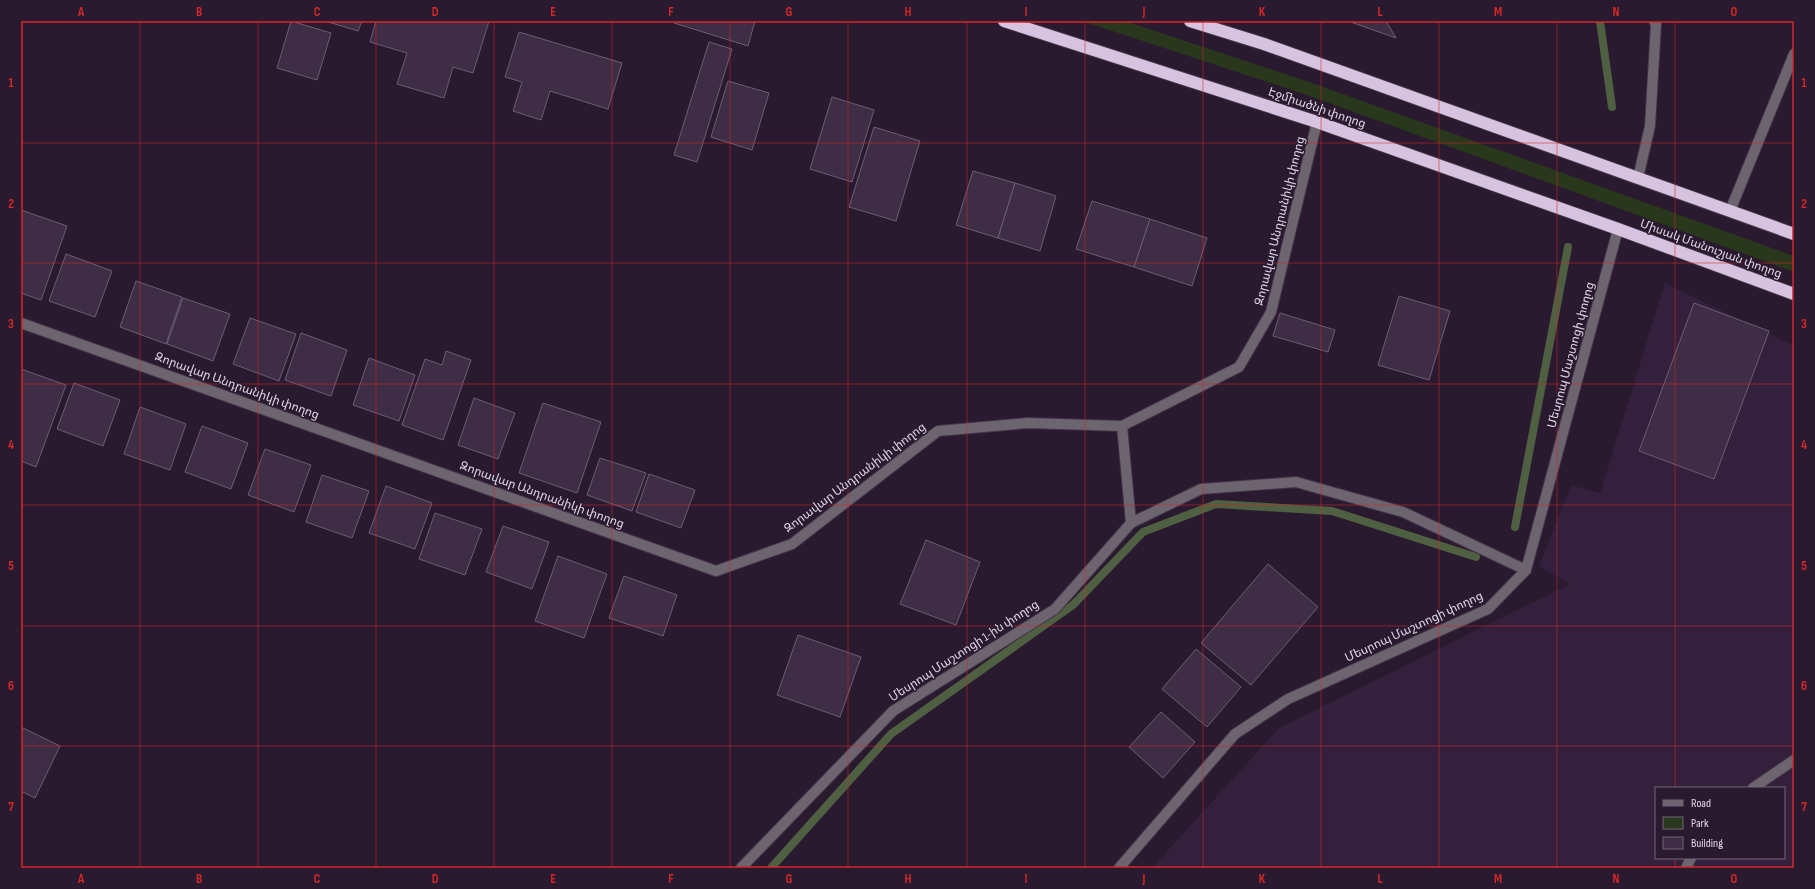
<svg xmlns="http://www.w3.org/2000/svg" width="1815" height="889" font-family="'Sofia Sans Condensed','Noto Sans Armenian',sans-serif">
  <style>
    .built { fill: #34203c; fill-rule: evenodd }
    .green { fill: #29371c }
    .lines { fill: none; stroke-linecap: round; stroke-linejoin: round }
    .stream { stroke: #4f5f41; stroke-width: 8 }
    .building { fill: #3e2d44; stroke: #6e5c76 }
    .minor-casing { stroke: #433448; stroke-width: 12 }
    .highway-casing { stroke: #433448; stroke-width: 14 }
    .minor { stroke: #6c646f; stroke-width: 10 }
    .highway { stroke: #d7c3df; stroke-width: 12 }
    .grid { fill: none; stroke: #d62828; stroke-width: 1; stroke-opacity: 0.55 }
    .labels { text-anchor: middle; dominant-baseline: central; stroke-width: 3; stroke-linejoin: round; paint-order: stroke }
    .street-label { font-size: 12px; fill: #e0d5e4; stroke: #291a2f }
    .neatline { fill: none; stroke: #d62828; stroke-width: 1.5 }
    .grid-label { font-size: 13px; text-anchor: middle; font-weight: bold; fill: #d62828 }
  </style>
  <rect width="100%" height="100%" fill="#291a2f"/>
  <path class="built" d="M1665 283 1794 346V868H1152L1279 728 1570 584 1539 566 1571 485 1600 493ZM1656 788H1784V858H1656Z"/>
  <path class="green" d="M1082 21H1125L1312 83 1794 256V272L1307 95Z"/>
  <g class="lines">
    <g class="stream">
      <path d="M1600 21 1612 107"/>
      <path d="M1515 527 1568 247"/>
      <path d="M771 868 891 734 1073 605 1143 532 1216 504 1332 511 1476 557"/>
    </g>
  </g>
  <g class="building">
    <path d="M291 21 331 33 317 80 277 68Z"/>
    <path d="M325 21H362L358 31Z"/>
    <path d="M376 21H489L473 73 453 67 444 98 397 84 407 53 370 42Z"/>
    <path d="M675 21H755L748 46 674 23Z"/>
    <path d="M1348 21H1386L1396 38Z"/>
    <path d="M519 32 622 63 608 109 550 91 541 120 513 111 522 82 505 77Z"/>
    <path d="M709 42 732 49 697 162 674 155Z"/>
    <path d="M728 81 769 93 752 150 711 137Z"/>
    <path d="M832 97 874 110 852 182 810 169Z"/>
    <path d="M874 127 920 141 896 221 849 207Z"/>
    <path d="M973 171 1015 183 998 238 956 225Z"/>
    <path d="M1015 183 1056 196 1040 251 998 238Z"/>
    <path d="M1092 201 1150 219 1134 267 1076 249Z"/>
    <path d="M21 210 67 226 41 300 21 293Z"/>
    <path d="M1150 219 1207 238 1192 286 1134 267Z"/>
    <path d="M66 254 112 271 95 317 49 301Z"/>
    <path d="M136 281 182 297 166 344 120 327Z"/>
    <path d="M1399 296 1450 311 1429 380 1378 365Z"/>
    <path d="M183 298 230 314 213 361 167 344Z"/>
    <path d="M1694 303 1769 331 1714 479 1639 451Z"/>
    <path d="M1280 313 1335 330 1328 352 1273 336Z"/>
    <path d="M250 318 296 334 279 381 233 364Z"/>
    <path d="M301 333 347 350 331 396 285 380Z"/>
    <path d="M446 351 471 360 443 440 402 425 425 359 442 365Z"/>
    <path d="M369 358 415 375 399 421 353 405Z"/>
    <path d="M21 369 66 385 36 467 21 461Z"/>
    <path d="M74 383 120 400 103 446 57 429Z"/>
    <path d="M474 398 515 413 498 459 458 445Z"/>
    <path d="M543 403 601 422 577 493 519 473Z"/>
    <path d="M140 407 186 424 170 470 124 454Z"/>
    <path d="M202 426 248 443 231 489 185 472Z"/>
    <path d="M265 449 311 465 294 512 248 495Z"/>
    <path d="M600 458 646 473 632 511 587 495Z"/>
    <path d="M649 474 695 490 681 528 636 512Z"/>
    <path d="M322 475 369 491 352 538 306 522Z"/>
    <path d="M386 486 432 503 415 549 369 533Z"/>
    <path d="M435 513 482 529 465 575 419 559Z"/>
    <path d="M503 526 549 542 532 589 486 572Z"/>
    <path d="M926 540 980 562 956 625 900 604Z"/>
    <path d="M558 556 607 574 584 638 535 621Z"/>
    <path d="M1268 564 1318 607 1251 685 1201 643Z"/>
    <path d="M624 576 677 595 663 636 609 618Z"/>
    <path d="M798 635 861 657 840 717 777 695Z"/>
    <path d="M1196 649 1241 687 1207 727 1162 689Z"/>
    <path d="M1161 712 1195 742 1163 778 1129 747Z"/>
    <path d="M21 727 60 746 35 798 21 791Z"/>
  </g>
  <g class="lines">
    <defs>
      <g id="minor">
        <path d="M1638 178 1650 126 1656 24 1654 21"/>
        <path d="M1730 211 1794 54"/>
        <path d="M21 323 716 571 792 544 938 431 1028 423 1122 426 1239 367 1271 312 1317 122"/>
        <path d="M1122 426 1131 523"/>
        <path d="M1753 788 1794 760"/>
        <path d="M741 868 893 711 1055 609 1131 523 1201 489 1296 482 1403 512 1526 570"/>
        <path d="M1119 868 1235 734 1288 699 1488 609 1526 570 1618 229"/>
        <path d="M1686 868 1691 858"/>
      </g>
      <g id="highway">
        <path d="M1004 21 1317 122 1618 229 1794 294"/>
        <path d="M1190 21 1264 44 1794 234"/>
      </g>
    </defs>
    <use href="#minor" class="minor-casing"/>
    <use href="#highway" class="highway-casing"/>
    <use href="#minor" class="minor"/>
    <use href="#highway" class="highway"/>
  </g>
  <path class="grid" d="M140 21V868M258 21V868M376 21V868M494 21V868M612 21V868M730 21V868M848 21V868M967 21V868M1085 21V868M1203 21V868M1321 21V868M1439 21V868M1557 21V868M1675 21V788M21 143H1794M21 263H1794M21 384H1794M21 505H1794M21 626H1794M21 746H1794M1675 858V868"/>
  <g class="labels">
    <g class="street-label">
      <text transform="translate(1317 108) rotate(19)">Էջմիածնի փողոց</text>
      <text transform="translate(1280 221) rotate(-76)">Զորավար Անդրանիկի փողոց</text>
      <text transform="translate(1711 249) rotate(20)">Միսակ Մանուշյան փողոց</text>
      <text transform="translate(1571 355) rotate(-75)">Մեսրոպ Մաշտոցի փողոց</text>
      <text transform="translate(237 386) rotate(20)">Զորավար Անդրանիկի փողոց</text>
      <text transform="translate(855 478) rotate(-37)">Զորավար Անդրանիկի փողոց</text>
      <text transform="translate(542 495) rotate(20)">Զորավար Անդրանիկի փողոց</text>
      <text transform="translate(1414 627) rotate(-25)">Մեսրոպ Մաշտոցի փողոց</text>
      <text transform="translate(964 651) rotate(-33)">Մեսրոպ Մաշտոցի 1-ին փողոց</text>
    </g>
  </g>
  <rect width="1815" height="889" fill="none" stroke="#291a2f" stroke-width="44"/>
  <rect x="1655" y="787" width="130" height="72" fill="#291a2f" stroke="#726577"/>
  <rect x="1663" y="800" width="20" height="6" fill="#6c646f" stroke="#726577"/>
  <text x="1691" y="807" font-size="12" fill="#e0d5e4">Road</text>
  <rect x="1663" y="817" width="20" height="12" fill="#29371c" stroke="#726577"/>
  <text x="1691" y="827" font-size="12" fill="#e0d5e4">Park</text>
  <rect x="1663" y="837" width="20" height="12" fill="#3e2d44" stroke="#726577"/>
  <text x="1691" y="847" font-size="12" fill="#e0d5e4">Building</text>
  <rect x="22" y="22" width="1771" height="845" class="neatline"/>
  <g class="grid-label">
    <text x="81" y="16">A</text>
    <text x="199" y="16">B</text>
    <text x="317" y="16">C</text>
    <text x="435" y="16">D</text>
    <text x="553" y="16">E</text>
    <text x="671" y="16">F</text>
    <text x="789" y="16">G</text>
    <text x="908" y="16">H</text>
    <text x="1026" y="16">I</text>
    <text x="1144" y="16">J</text>
    <text x="1262" y="16">K</text>
    <text x="1380" y="16">L</text>
    <text x="1498" y="16">M</text>
    <text x="1616" y="16">N</text>
    <text x="1734" y="16">O</text>
    <text x="11" y="87">1</text>
    <text x="1804" y="87">1</text>
    <text x="11" y="208">2</text>
    <text x="1804" y="208">2</text>
    <text x="11" y="328">3</text>
    <text x="1804" y="328">3</text>
    <text x="11" y="449">4</text>
    <text x="1804" y="449">4</text>
    <text x="11" y="570">5</text>
    <text x="1804" y="570">5</text>
    <text x="11" y="690">6</text>
    <text x="1804" y="690">6</text>
    <text x="11" y="811">7</text>
    <text x="1804" y="811">7</text>
    <text x="81" y="883">A</text>
    <text x="199" y="883">B</text>
    <text x="317" y="883">C</text>
    <text x="435" y="883">D</text>
    <text x="553" y="883">E</text>
    <text x="671" y="883">F</text>
    <text x="789" y="883">G</text>
    <text x="908" y="883">H</text>
    <text x="1026" y="883">I</text>
    <text x="1144" y="883">J</text>
    <text x="1262" y="883">K</text>
    <text x="1380" y="883">L</text>
    <text x="1498" y="883">M</text>
    <text x="1616" y="883">N</text>
    <text x="1734" y="883">O</text>
  </g>
</svg>
